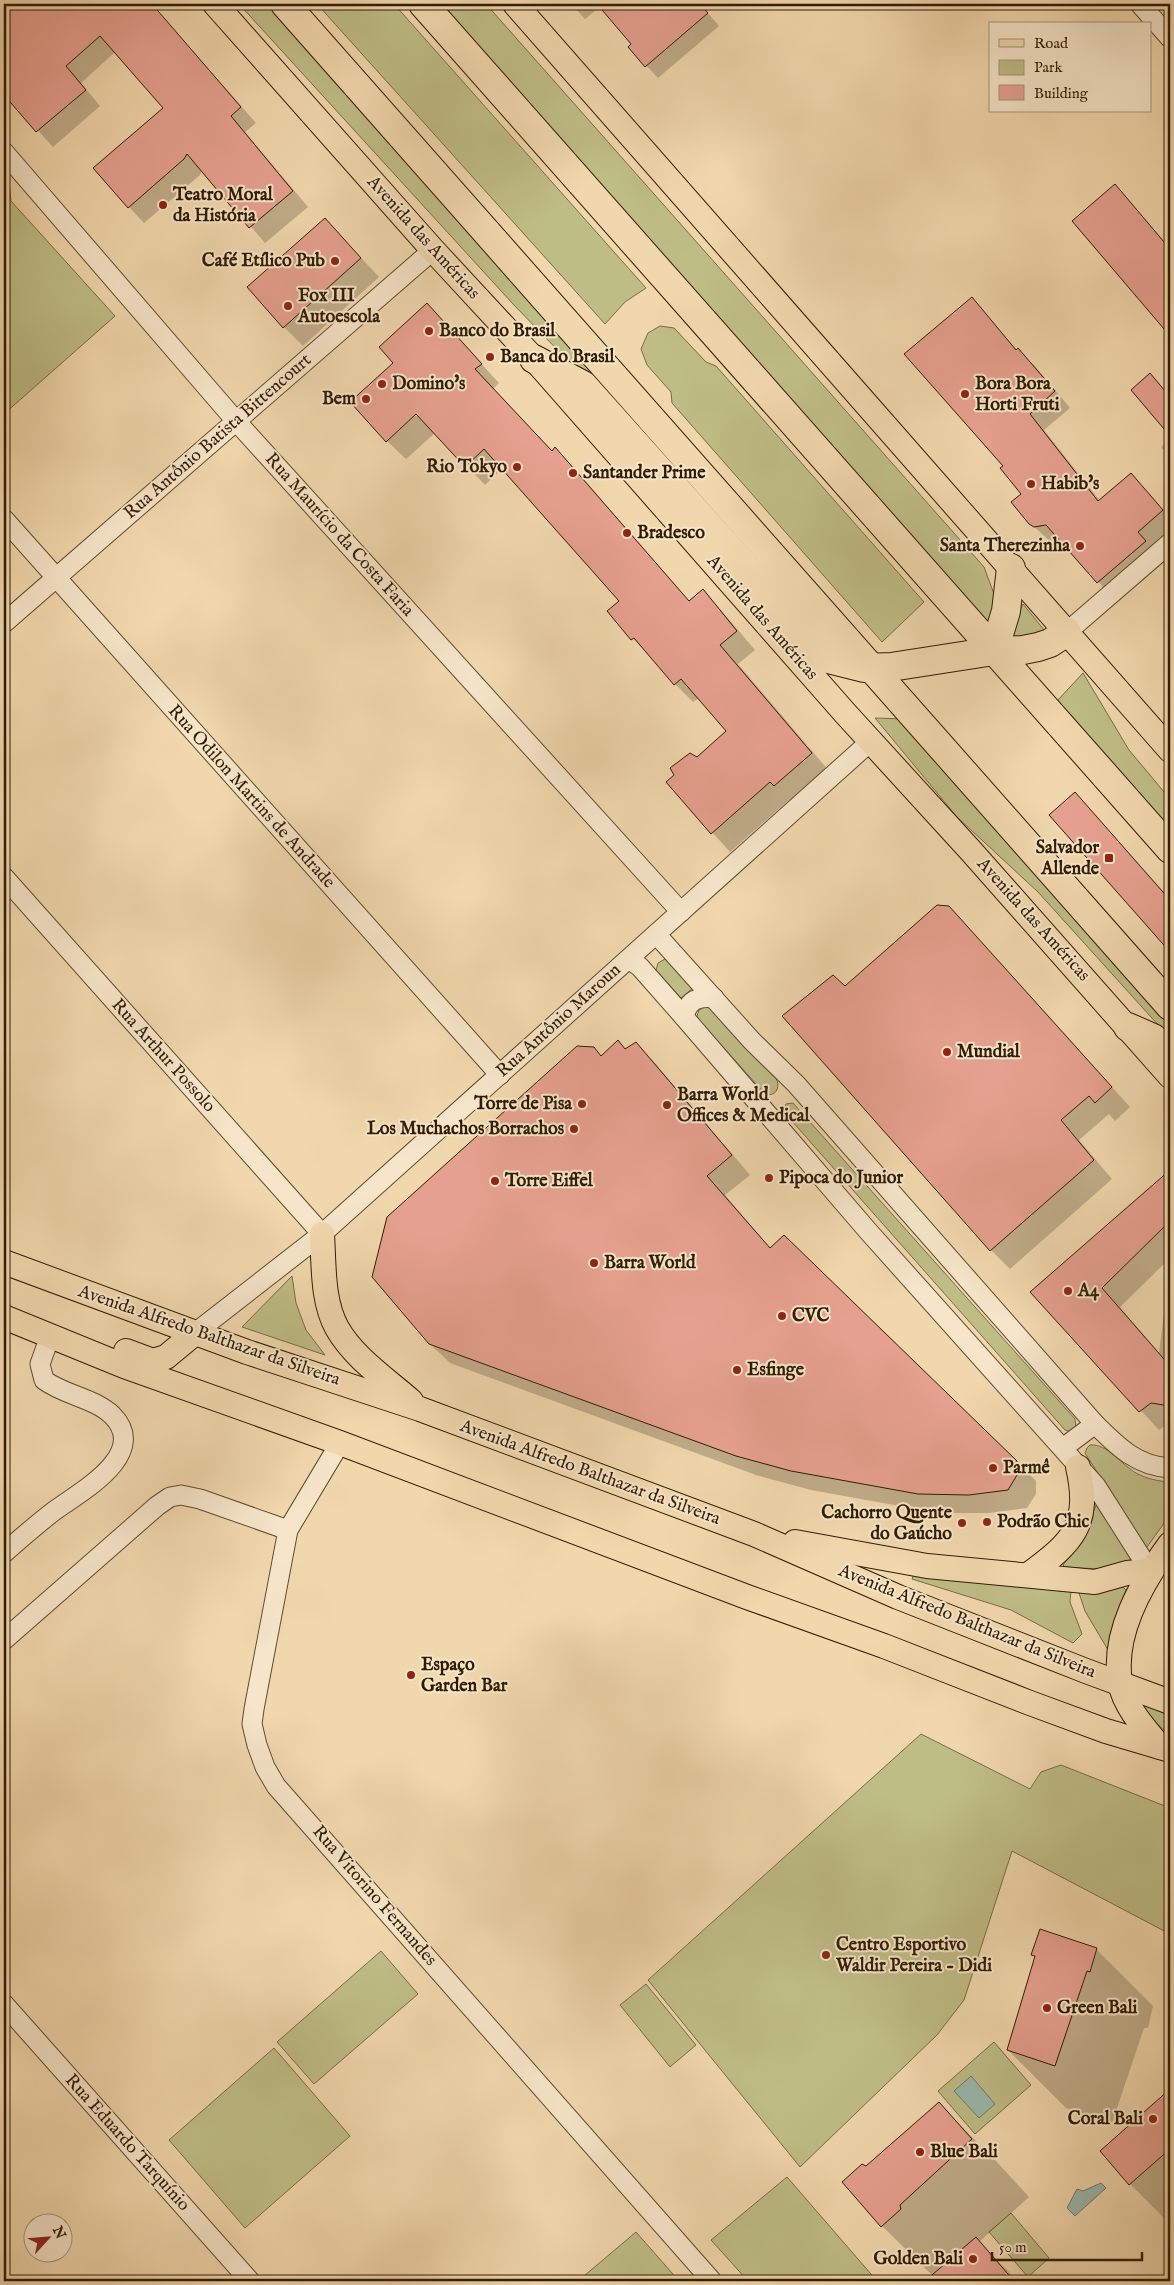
<svg xmlns="http://www.w3.org/2000/svg" width="1174" height="2285" font-family="'IM FELL English',serif">
  <style>
    .green { fill: #bfbd86; stroke: #786c44 }
    .water { fill: #9bb9ad; stroke: #717a69 }
    .shadow { fill: #0003; fill-rule: evenodd }
    .building { fill: #e6a08f; stroke: #311c02 }
    .lines { fill: none; stroke-linecap: round; stroke-linejoin: round }
    .minor-casing { stroke: #614b2c; stroke-width: 21 }
    .major-casing { stroke: #311c02; stroke-width: 26 }
    .highway-casing { stroke: #311c02; stroke-width: 30 }
    .minor { stroke: #f6e5c9; stroke-width: 19 }
    .major { stroke: #f1d7ac; stroke-width: 24 }
    .highway { stroke: #f1d7ac; stroke-width: 28 }
    .poi-dot { fill: #8f2418; stroke: #f6e5c9; stroke-width: 2 }
    .labels { text-anchor: middle; dominant-baseline: central; stroke-width: 4; stroke-linejoin: round; paint-order: stroke }
    .poi-label { font-size: 18px; font-weight: bold; fill: #311c02; stroke: #f6e5c9; text-anchor: start }
    .street-label { font-size: 18px; fill: #311c02; stroke: #f6e5c9 }
  </style>
  <rect width="100%" height="100%" fill="#f1d7ac"/>
  <filter id="stains"><feTurbulence type="fractalNoise" baseFrequency=".004" numOctaves="4"/><feColorMatrix values="0 0 0 0 .2 0 0 0 0 .09 0 0 0 0 .02 0 0 0 .5 -.17"/></filter>
  <radialGradient id="worn" r=".72"><stop offset=".6" stop-color="#630" stop-opacity="0"/><stop offset="1" stop-color="#630" stop-opacity=".3"/></radialGradient>
  <g class="green">
    <path d="M239 4H271L467 228 744 536 805 623 604 398 513 304Z"/>
    <path d="M317 4H394L646 288 625 302 605 324Z"/>
    <path d="M437 4H486L984 567 997 602 987 622Z"/>
    <path d="M9 182 11 201 115 316 4 414V186Z"/>
    <path d="M660 326 674 328 706 362 716 366 924 602 882 642 672 403 671 392 647 365 641 349 648 333Z"/>
    <path d="M1023 604 1049 636 1005 640Z"/>
    <path d="M1083 673 1129 750 1170 799V839L1057 701Z"/>
    <path d="M875 718 906 719 1170 1026V1038L1038 892 957 817Z"/>
    <path d="M665 959H668L694 987 681 998 656 970 658 963Z"/>
    <path d="M707 1006 712 1008 777 1080C780 1089 775 1097 765 1094L700 1021 697 1016 699 1010Z"/>
    <path d="M793 1103 1075 1419 1076 1428 1071 1432 1065 1430 791 1120 786 1117 784 1110 786 1104Z"/>
    <path d="M292 1276 296 1303 306 1330 325 1355 242 1327Z"/>
    <path d="M1090 1445C1107 1443 1123 1466 1136 1473 1147 1479 1158 1481 1170 1482V1515L1147 1547 1144 1545 1085 1453 1087 1448Z"/>
    <path d="M1097 1503H1099L1131 1558 1129 1561 1099 1569 1065 1567 1063 1565 1081 1541Z"/>
    <path d="M914 1574 1071 1590 1070 1602 1082 1634 1073 1643 1011 1610 912 1579Z"/>
    <path d="M1123 1587 1126 1590 1108 1650 1085 1611 1078 1590 1103 1591Z"/>
    <path d="M1150 1704 1170 1710V1736L1146 1713 1144 1706Z"/>
    <path d="M921 1734 1030 1789 1041 1772 1061 1765 1170 1808V1934L1012 1851 964 2000 937 2035 800 2167 648 1980Z"/>
    <path d="M381 1951 418 1994 314 2084 277 2042Z"/>
    <path d="M646 1984 696 2045 670 2067 620 2005Z"/>
    <path d="M994 2042 1031 2085 975 2134 938 2091Z"/>
    <path d="M274 2048 350 2136 245 2228 169 2140Z"/>
    <path d="M787 2177 877 2281H748L711 2240Z"/>
    <path d="M1011 2213 1049 2258 1028 2277 989 2232Z"/>
    <path d="M636 2232 679 2281H578Z"/>
  </g>
  <g class="water">
    <path d="M971 2076 995 2104 979 2118 954 2091Z"/>
    <path d="M1101 2183 1106 2188 1075 2216 1067 2208 1077 2189 1083 2191Z"/>
  </g>
  <g class="shadow">
    <path d="M4 4H151L256 123 245 132 308 207 265 243 202 170 200 175 144 223 129 207 164 108 115 52 81 83 100 106 53 147 4 93Z"/>
    <path d="M571 4H700L719 26 658 78 629 47 632 44 601 6 585 19Z"/>
    <path d="M1115 186 1170 248V334L1074 221Z"/>
    <path d="M325 219 379 277 303 346 284 327Z"/>
    <path d="M972 299 1017 350 1034 365 1070 408 1044 430 1100 501 1131 474 1170 518V533L1153 548 1113 598 1061 540 1051 542 1030 523 1023 494 1005 466Z"/>
    <path d="M427 305 499 383 493 389 552 452 555 449 574 468 690 602 703 591 721 610 755 650 738 664 830 772 793 804 789 800 730 852 667 782 728 731 699 698 693 702 675 684 608 611 620 601 503 468 485 485 435 433 406 459 387 441 395 363Z"/>
    <path d="M1150 375 1170 396V434L1133 390Z"/>
    <path d="M1170 440V458L1161 447Z"/>
    <path d="M1075 794 1170 899V950L1050 816Z"/>
    <path d="M949 907 1130 1107 1115 1121 1109 1114 1079 1140 1112 1179 1010 1269 991 1250 844 988Z"/>
    <path d="M618 1042 626 1050 636 1044 655 1063 750 1175 725 1195 771 1249 1017 1462 1036 1481V1494L1027 1508 989 1513H938L811 1490 756 1475 450 1363 430 1344 602 1057Z"/>
    <path d="M1170 1172V1422L1159 1430 1032 1293ZM1165 1263 1167 1290 1159 1353 1120 1307Z"/>
    <path d="M1096 1949 1153 2006 1148 2028H1144L1112 2123 1066 2108 1008 2050 1036 1958 1033 1955Z"/>
    <path d="M1170 2091V2224L1130 2184 1101 2151Z"/>
    <path d="M939 2104 996 2161 1029 2197 979 2242 1018 2281H927L933 2276 882 2226 866 2167Z"/>
    <path d="M1170 2272V2281H1159Z"/>
  </g>
  <g class="building">
    <path d="M4 4H152L241 107 231 116 293 191 249 228 187 154 184 159 128 208 93 168 163 108 100 36 66 66 86 90 36 132 4 95Z"/>
    <path d="M597 4H700L708 13 645 67 628 47 631 44Z"/>
    <path d="M1115 184 1170 249V336L1072 221Z"/>
    <path d="M325 218 361 258 283 328 247 287Z"/>
    <path d="M972 297 1016 350 1018 348 1055 391 1030 414 1098 501 1131 473 1163 510 1138 532 1146 541 1097 583 1046 525 1034 527 1029 524 1011 502 1021 494 1000 468 1003 466 904 354Z"/>
    <path d="M427 303 482 364 475 369 552 451 555 447 689 601 703 589 737 631 720 645 812 753 774 786 770 782 711 834 666 782 674 775 670 768 690 753 697 757 726 731 681 679 674 685 634 638 631 640 607 611 619 601 484 449 465 467 416 414 386 442 350 402 393 363 379 347Z"/>
    <path d="M1150 373 1170 397V436L1131 390Z"/>
    <path d="M1075 792 1170 900V952L1049 815Z"/>
    <path d="M937 905 949 906 1112 1087 1095 1103 1089 1096 1061 1120 1094 1160 990 1251 782 1016 833 975 845 986Z"/>
    <path d="M618 1040 625 1049 636 1042 732 1155 707 1176 770 1248 784 1235 1017 1461V1475L1008 1490 969 1495 918 1494 791 1471 736 1456 429 1344 372 1277 387 1217 577 1046 594 1047 601 1056Z"/>
    <path d="M1170 1170V1221L1102 1288 1170 1366V1406L1151 1403 1139 1412 1030 1292Z"/>
    <path d="M1040 1929 1097 1948 1090 1972 1087 1971 1055 2066 1007 2050 1035 1956 1031 1955Z"/>
    <path d="M1170 2089V2149L1129 2185 1100 2151Z"/>
    <path d="M939 2102 972 2139 900 2205 901 2209 881 2227 842 2182 862 2164 866 2166Z"/>
    <path d="M976 2237 1014 2281H925Z"/>
  </g>
  <g class="lines">
    <defs>
      <g id="minor">
        <path d="M1140 4 1170 38"/>
        <path d="M4 152 236 421 681 912"/>
        <path d="M4 519 500 1075"/>
        <path d="M4 623 433 250"/>
        <path d="M1067 632 1170 543"/>
        <path d="M4 877 322 1234"/>
        <path d="M656 934 752 1041 796 1084 1095 1424C1118 1447 1137 1466 1170 1468"/>
        <path d="M629 959 640 967 684 1017 868 1231 1096 1486 1150 1571"/>
        <path d="M684 1017C688 1000 698 996 714 998"/>
        <path d="M195 1333 322 1234 871 741"/>
        <path d="M340 1443 288 1530 254 1709 252 1724 257 1745 265 1767 276 1786 712 2281"/>
        <path d="M1063 1448 1095 1424"/>
        <path d="M4 1553C20 1539 37 1524 54 1511 80 1492 151 1454 112 1415 94 1398 64 1395 44 1380L40 1364 50 1336"/>
        <path d="M4 1640 157 1506 170 1497 181 1495 200 1499 288 1530"/>
        <path d="M4 2004 250 2281"/>
      </g>
      <g id="major">
        <path d="M215 4 433 250 534 359 845 713 971 851 1170 1076"/>
        <path d="M515 4 1170 750"/>
        <path d="M322 1234C324 1265 322 1301 337 1328 354 1358 386 1379 411 1401"/>
        <path d="M4 1262 247 1352 420 1409 754 1534 898 1597 1086 1671 1170 1702"/>
        <path d="M4 1317 124 1366 340 1443 747 1597 884 1646 1030 1703 1106 1731 1170 1750"/>
        <path d="M126 1351 153 1361 166 1357 195 1333"/>
        <path d="M795 1542 927 1566 1095 1582 1127 1573 1150 1571"/>
        <path d="M1028 1575C1073 1542 1091 1525 1078 1467"/>
        <path d="M1160 1747C1145 1729 1124 1706 1120 1682 1112 1633 1142 1582 1170 1544"/>
      </g>
      <g id="highway">
        <path d="M285 4 1170 1006"/>
        <path d="M423 4 1170 849"/>
        <path d="M534 359 583 385 828 659 864 668 891 667 994 651 1023 650 1038 647 1050 643 1067 632"/>
        <path d="M994 651 1006 611 1011 568"/>
        <path d="M1128 1027 1153 1038 1170 1053"/>
      </g>
    </defs>
    <use href="#minor" class="minor-casing"/>
    <use href="#major" class="major-casing"/>
    <use href="#highway" class="highway-casing"/>
    <use href="#minor" class="minor"/>
    <use href="#major" class="major"/>
    <use href="#highway" class="highway"/>
  </g>
  <g class="poi-dot">
    <circle cx="163" cy="205" r="5"/>
    <circle cx="335" cy="261" r="5"/>
    <circle cx="288" cy="306" r="5"/>
    <circle cx="429" cy="331" r="5"/>
    <circle cx="490" cy="357" r="5"/>
    <circle cx="382" cy="384" r="5"/>
    <circle cx="965" cy="394" r="5"/>
    <circle cx="366" cy="399" r="5"/>
    <circle cx="517" cy="467" r="5"/>
    <circle cx="573" cy="473" r="5"/>
    <circle cx="1031" cy="484" r="5"/>
    <circle cx="627" cy="533" r="5"/>
    <circle cx="1080" cy="546" r="5"/>
    <rect x="1104" y="853" width="10" height="10" rx="2.5"/>
    <circle cx="947" cy="1052" r="5"/>
    <circle cx="582" cy="1104" r="5"/>
    <circle cx="667" cy="1105" r="5"/>
    <circle cx="574" cy="1129" r="5"/>
    <circle cx="769" cy="1178" r="5"/>
    <circle cx="495" cy="1181" r="5"/>
    <circle cx="594" cy="1263" r="5"/>
    <circle cx="1068" cy="1291" r="5"/>
    <circle cx="782" cy="1316" r="5"/>
    <circle cx="737" cy="1370" r="5"/>
    <circle cx="993" cy="1468" r="5"/>
    <circle cx="987" cy="1522" r="5"/>
    <circle cx="962" cy="1523" r="5"/>
    <circle cx="411" cy="1675" r="5"/>
    <circle cx="826" cy="1955" r="5"/>
    <circle cx="1047" cy="2008" r="5"/>
    <circle cx="1153" cy="2119" r="5"/>
    <circle cx="920" cy="2152" r="5"/>
    <circle cx="973" cy="2259" r="5"/>
  </g>
  <g class="labels">
    <g class="poi-label">
      <text x="173" y="195">Teatro Moral<tspan x="173" dy="21">da História</tspan></text>
      <text x="325" y="261" text-anchor="end">Café Etílico Pub</text>
      <text x="298" y="296">Fox III<tspan x="298" dy="21">Autoescola</tspan></text>
      <text x="439" y="331">Banco do Brasil</text>
      <text x="500" y="357">Banca do Brasil</text>
      <text x="392" y="384">Domino's</text>
      <text x="975" y="384">Bora Bora<tspan x="975" dy="21">Horti Fruti</tspan></text>
      <text x="356" y="399" text-anchor="end">Bem</text>
      <text x="507" y="467" text-anchor="end">Rio Tokyo</text>
      <text x="583" y="473">Santander Prime</text>
      <text x="1041" y="484">Habib's</text>
      <text x="637" y="533">Bradesco</text>
      <text x="1070" y="546" text-anchor="end">Santa Therezinha</text>
      <text x="1099" y="848" text-anchor="end">Salvador<tspan x="1099" dy="21">Allende</tspan></text>
      <text x="957" y="1052">Mundial</text>
      <text x="677" y="1095">Barra World<tspan x="677" dy="21">Offices &amp; Medical</tspan></text>
      <text x="572" y="1104" text-anchor="end">Torre de Pisa</text>
      <text x="564" y="1129" text-anchor="end">Los Muchachos Borrachos</text>
      <text x="779" y="1178">Pipoca do Junior</text>
      <text x="505" y="1181">Torre Eiffel</text>
      <text x="604" y="1263">Barra World</text>
      <text x="1078" y="1291">A4</text>
      <text x="792" y="1316">CVC</text>
      <text x="747" y="1370">Esfinge</text>
      <text x="1003" y="1468">Parmê</text>
      <text x="952" y="1513" text-anchor="end">Cachorro Quente<tspan x="952" dy="21">do Gaúcho</tspan></text>
      <text x="997" y="1522">Podrão Chic</text>
      <text x="421" y="1665">Espaço<tspan x="421" dy="21">Garden Bar</tspan></text>
      <text x="836" y="1945">Centro Esportivo<tspan x="836" dy="21">Waldir Pereira - Didi</tspan></text>
      <text x="1057" y="2008">Green Bali</text>
      <text x="1143" y="2119" text-anchor="end">Coral Bali</text>
      <text x="930" y="2152">Blue Bali</text>
      <text x="963" y="2259" text-anchor="end">Golden Bali</text>
    </g>
    <g class="street-label">
      <text transform="translate(423 238) rotate(48)">Avenida das Américas</text>
      <text transform="translate(218 437) rotate(-41)">Rua Antônio Batista Bittencourt</text>
      <text transform="translate(339 535) rotate(48)">Rua Maurício da Costa Faria</text>
      <text transform="translate(762 618) rotate(49)">Avenida das Américas</text>
      <text transform="translate(251 797) rotate(48)">Rua Odilon Martins de Andrade</text>
      <text transform="translate(1033 920) rotate(48)">Avenida das Américas</text>
      <text transform="translate(559 1021) rotate(-42)">Rua Antônio Maroun</text>
      <text transform="translate(163 1056) rotate(48)">Rua Arthur Possolo</text>
      <text transform="translate(209 1336) rotate(19)">Avenida Alfredo Balthazar da Silveira</text>
      <text transform="translate(590 1473) rotate(20)">Avenida Alfredo Balthazar da Silveira</text>
      <text transform="translate(967 1622) rotate(22)">Avenida Alfredo Balthazar da Silveira</text>
      <text transform="translate(374 1896) rotate(49)">Rua Vitorino Fernandes</text>
      <text transform="translate(127 2143) rotate(48)">Rua Eduardo Tarquínio</text>
    </g>
  </g>
  <rect width="1174" height="2285" fill="none" stroke="#f1d7ac" stroke-width="20"/>
  <rect x="5" y="5" width="1164" height="2275" fill="none" stroke="#311c02" stroke-width="2.5"/>
  <rect x="10" y="10" width="1154" height="2265" fill="none" stroke="#311c02"/>
  <rect x="989" y="22" width="162" height="90" fill="#f6e5c9" stroke="#a79579"/>
  <rect x="999" y="39" width="25" height="8" fill="#f1d7ac" stroke="#a79579"/>
  <text x="1034" y="48" font-size="15" fill="#311c02">Road</text>
  <rect x="999" y="60" width="25" height="15" fill="#bfbd86" stroke="#a79579"/>
  <text x="1034" y="72" font-size="15" fill="#311c02">Park</text>
  <rect x="999" y="85" width="25" height="15" fill="#e6a08f" stroke="#a79579"/>
  <text x="1034" y="98" font-size="15" fill="#311c02">Building</text>
  <g transform="translate(48 2238) rotate(64)"><circle r="24" fill="#f6e5c9" stroke="#a79579"/>
  <path d="M0-4L9 19L0 12L-9 19Z" fill="#8f2418"/>
  <text y="-8" font-size="14" font-weight="bold" text-anchor="middle" fill="#311c02">N</text>
  </g>
  <path d="M992 2252v8h150v-8" fill="none" stroke="#311c02" stroke-width="2.5"/>
  <text x="999" y="2252" font-size="15" fill="#311c02" stroke="#f6e5c9" stroke-width="4" paint-order="stroke">50 m</text>
  <rect width="100%" height="100%" filter="url(#stains)"/>
  <rect width="100%" height="100%" fill="url(#worn)"/>
</svg>
